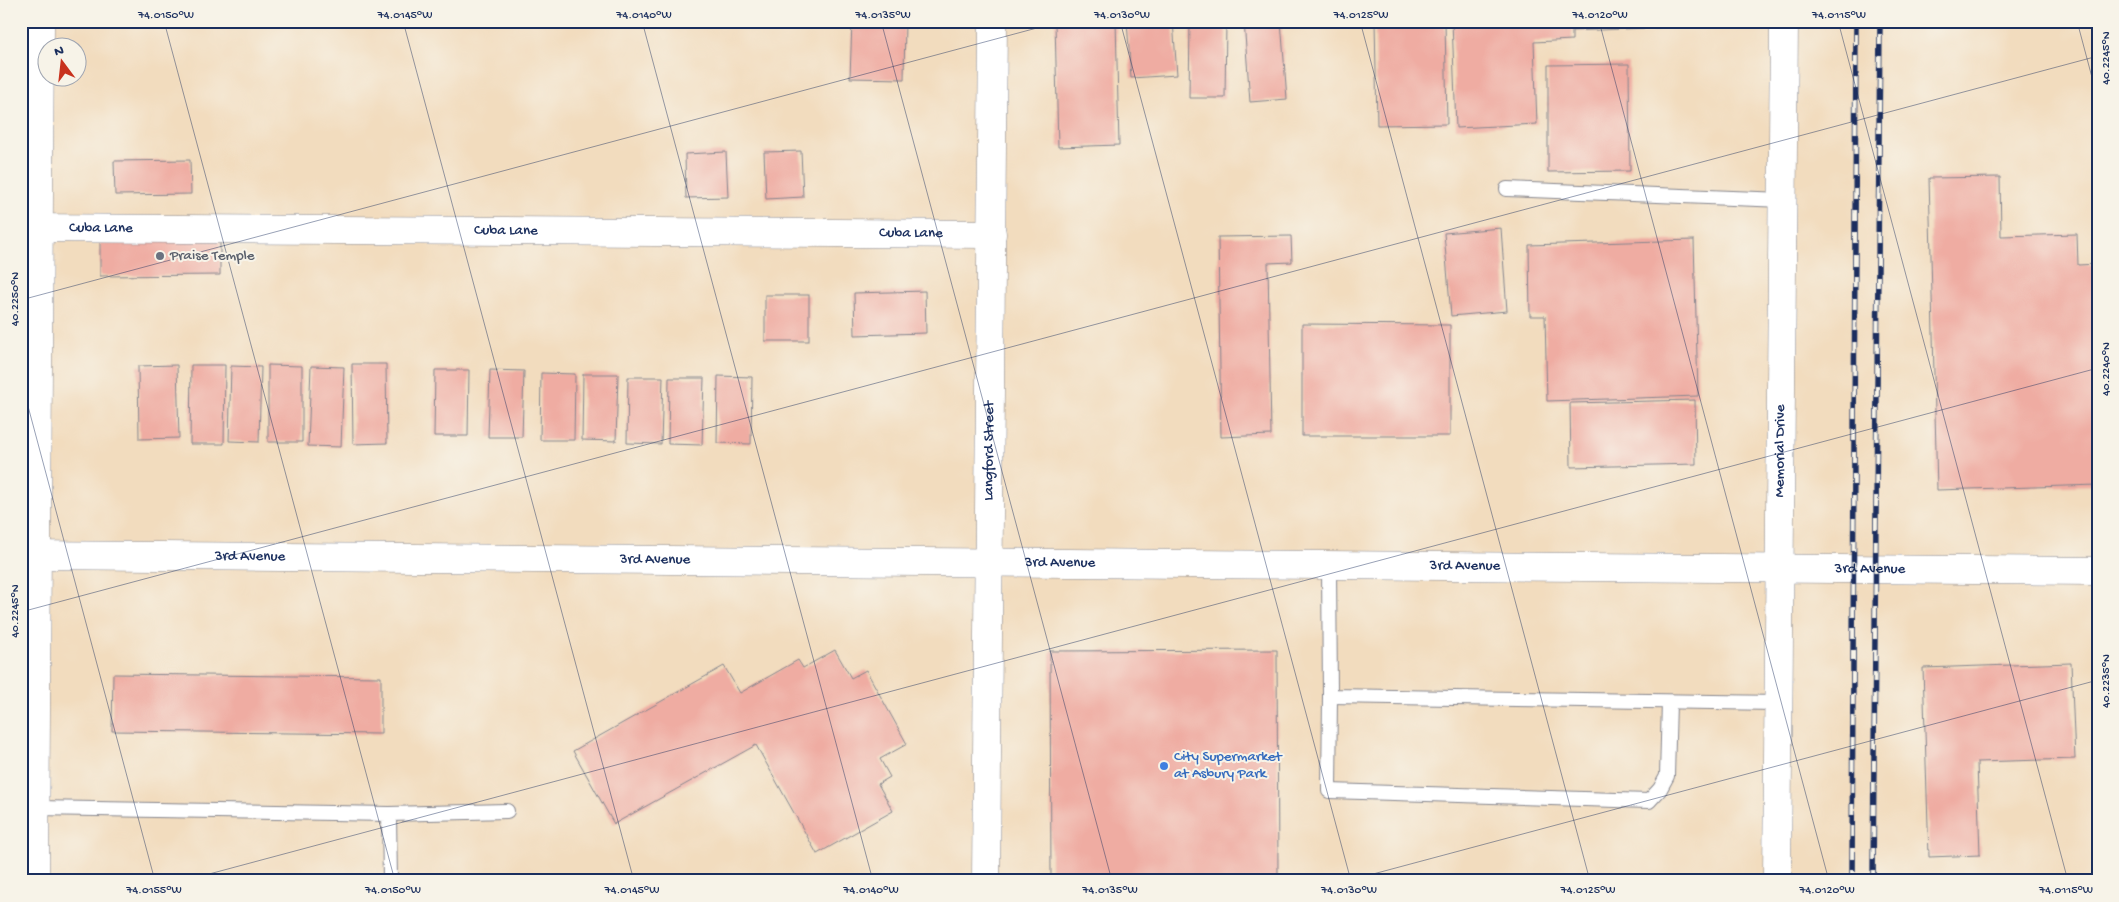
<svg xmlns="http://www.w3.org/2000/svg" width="2119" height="902" font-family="'Gochi Hand',sans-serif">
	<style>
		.building { fill: #efaca2 }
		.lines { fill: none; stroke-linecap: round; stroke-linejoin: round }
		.service-casing { stroke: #86868e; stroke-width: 16 }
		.minor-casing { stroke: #86868e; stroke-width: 29 }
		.tertiary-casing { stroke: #86868e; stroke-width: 29 }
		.service { stroke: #fff; stroke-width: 14 }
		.minor { stroke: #fff; stroke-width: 28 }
		.tertiary { stroke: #fff; stroke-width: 28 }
		.rail-casing { stroke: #1b2f5e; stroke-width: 5.5 }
		.rail { stroke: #f7f3e8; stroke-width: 4; stroke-dasharray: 11; stroke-linecap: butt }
		.ticks { fill: none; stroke: #1b2f5e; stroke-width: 1; stroke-opacity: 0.45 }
		.worship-dot { fill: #6b7280; stroke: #f7f3e8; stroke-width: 2 }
		.shop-dot { fill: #3f7fe0; stroke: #f7f3e8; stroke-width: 2 }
		.labels { text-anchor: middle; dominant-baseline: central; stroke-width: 4; stroke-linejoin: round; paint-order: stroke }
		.street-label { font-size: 15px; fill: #1b2f5e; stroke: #f7f3e8 }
		.worship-label { font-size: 15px; fill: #5b616d; stroke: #f7f3e8; text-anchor: start }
		.shop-label { font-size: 15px; fill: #366cbe; stroke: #f7f3e8; text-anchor: start }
		.neatline { fill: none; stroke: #1b2f5e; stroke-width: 2 }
		.ticks-label { font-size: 12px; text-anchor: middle; fill: #1b2f5e }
	</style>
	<rect width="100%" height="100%" fill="#f7f3e8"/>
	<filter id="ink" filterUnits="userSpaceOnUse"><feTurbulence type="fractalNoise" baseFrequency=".02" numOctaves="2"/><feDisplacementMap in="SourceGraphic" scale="10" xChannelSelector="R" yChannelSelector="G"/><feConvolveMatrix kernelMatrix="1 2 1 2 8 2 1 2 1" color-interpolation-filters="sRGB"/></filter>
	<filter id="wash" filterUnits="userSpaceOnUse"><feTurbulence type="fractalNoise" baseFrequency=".0096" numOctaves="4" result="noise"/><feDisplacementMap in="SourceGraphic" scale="20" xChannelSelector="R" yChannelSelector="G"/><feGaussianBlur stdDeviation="1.12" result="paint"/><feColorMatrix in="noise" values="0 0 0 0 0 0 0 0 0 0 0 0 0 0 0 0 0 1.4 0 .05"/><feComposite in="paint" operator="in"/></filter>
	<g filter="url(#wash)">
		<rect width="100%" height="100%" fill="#f2dcbe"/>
		<g id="blocks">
			<g class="building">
				<path d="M 852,21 L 905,21 L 904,79 L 850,78 Z"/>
				<path d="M 1116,21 L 1119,145 L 1058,147 L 1055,22 Z"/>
				<path d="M 1127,21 L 1173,21 L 1177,75 L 1131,78 Z"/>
				<path d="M 1190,21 L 1226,21 L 1225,98 L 1189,98 Z"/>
				<path d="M 1244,21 L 1281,21 L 1287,99 L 1250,102 Z"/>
				<path d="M 1375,21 L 1445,21 L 1447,124 L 1377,125 Z"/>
				<path d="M 1452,21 L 1700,21 L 1700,26 L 1572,31 L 1572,40 L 1534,42 L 1537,124 L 1456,128 Z"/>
				<path d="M 1629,64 L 1630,171 L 1548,172 L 1548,65 Z"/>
				<path d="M 801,151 L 803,197 L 766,199 L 764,152 Z"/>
				<path d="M 726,152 L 728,197 L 686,198 L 685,154 Z"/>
				<path d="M 190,160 L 191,194 L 115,195 L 114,161 Z"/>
				<path d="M 2000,177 L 2001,236 L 2077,234 L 2078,265 L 2098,264 L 2098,485 L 1937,490 L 1929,178 Z"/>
				<path d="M 1501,228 L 1507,311 L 1451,316 L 1444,233 Z"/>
				<path d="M 220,236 L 220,275 L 100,276 L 100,237 Z"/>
				<path d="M 1291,236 L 1292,262 L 1268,263 L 1271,435 L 1221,437 L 1218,237 Z"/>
				<path d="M 1694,240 L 1698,396 L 1547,401 L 1545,316 L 1530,316 L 1529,245 Z"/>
				<path d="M 925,291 L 926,333 L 855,335 L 854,293 Z"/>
				<rect x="765" y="295" width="44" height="46"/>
				<path d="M 1302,324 L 1450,325 L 1450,436 L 1302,436 Z"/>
				<path d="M 352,364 L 386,364 L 387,443 L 353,444 Z"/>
				<path d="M 177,365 L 179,438 L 139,439 L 138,366 Z"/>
				<path d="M 191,365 L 225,365 L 224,444 L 190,444 Z"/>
				<path d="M 268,365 L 302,366 L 302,442 L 268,442 Z"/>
				<path d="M 231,366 L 261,367 L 259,442 L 229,441 Z"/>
				<path d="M 311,366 L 344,367 L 341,447 L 308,446 Z"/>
				<path d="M 435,370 L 469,370 L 468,436 L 434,436 Z"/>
				<path d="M 490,370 L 524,371 L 522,437 L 488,437 Z"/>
				<path d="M 541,373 L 575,374 L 574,440 L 540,440 Z"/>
				<path d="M 583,374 L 618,374 L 616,441 L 582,440 Z"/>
				<path d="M 718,376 L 752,377 L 751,444 L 717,443 Z"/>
				<path d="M 628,377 L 663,377 L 661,444 L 627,443 Z"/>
				<path d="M 669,378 L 704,378 L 702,445 L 668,444 Z"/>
				<path d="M 1695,400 L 1696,464 L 1571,467 L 1570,403 Z"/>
				<path d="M 835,650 L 851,678 L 866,670 L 907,744 L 880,759 L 890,777 L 878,784 L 893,811 L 817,854 L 756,745 L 614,824 L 573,751 L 724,666 L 740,693 L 798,660 L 803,668 Z"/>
				<path d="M 1277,650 L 1278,881 L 1051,881 L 1050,651 Z"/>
				<path d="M 2071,663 L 2075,759 L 1977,762 L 1980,855 L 1929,857 L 1923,668 Z"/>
				<path d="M 113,674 L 381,677 L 381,734 L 112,731 Z"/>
			</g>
		</g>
	</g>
	<g filter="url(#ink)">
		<use href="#blocks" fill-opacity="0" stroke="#86868e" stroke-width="1"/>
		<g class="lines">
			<defs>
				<g id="service">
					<path d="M 1507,189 L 1783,200"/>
					<path d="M 1329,566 L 1330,696 L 1778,703"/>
					<path d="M 1330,696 L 1329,791 L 1649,801 L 1660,789 L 1667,776 L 1669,702"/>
					<path d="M 35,808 L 389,814 L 390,881"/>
					<path d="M 389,814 L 507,811"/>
				</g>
				<g id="minor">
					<path id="s1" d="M 21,228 L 992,234"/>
					<path id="s2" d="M 21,555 L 2098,571"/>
					<path d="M 35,881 L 40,21"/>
					<path id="s3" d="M 986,881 L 993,21"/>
				</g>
				<g id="tertiary">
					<path id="s4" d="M 1777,881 L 1784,21"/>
				</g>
			</defs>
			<use href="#service" class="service-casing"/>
			<use href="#minor" class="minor-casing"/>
			<use href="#tertiary" class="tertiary-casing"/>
			<use href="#service" class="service"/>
			<use href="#minor" class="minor"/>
			<use href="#tertiary" class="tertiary"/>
			<defs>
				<g id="rail">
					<path d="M 1852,881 L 1856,21"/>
					<path d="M 1873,881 L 1880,21"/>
				</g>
			</defs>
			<use href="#rail" class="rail-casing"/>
			<use href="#rail" class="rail"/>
		</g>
	</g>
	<path class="ticks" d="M 164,21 L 395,881M 403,21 L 634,881M 642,21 L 873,881M 881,21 L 1112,881M 1120,21 L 1351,881M 1360,21 L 1590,881M 1599,21 L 1829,881M 1838,21 L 2068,881M 2077,21 L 2098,100M 21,300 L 1063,21M 21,380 L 155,881M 21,612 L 2098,56M 183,881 L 2098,368M 1347,881 L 2098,680"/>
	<circle class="worship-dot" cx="160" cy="256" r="5"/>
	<circle class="shop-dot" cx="1164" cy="766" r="5"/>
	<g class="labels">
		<g class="street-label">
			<text stroke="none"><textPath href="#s1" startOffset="80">Cuba Lane</textPath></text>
			<text stroke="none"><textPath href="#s1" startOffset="485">Cuba Lane</textPath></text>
			<text stroke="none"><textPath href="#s1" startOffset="890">Cuba Lane</textPath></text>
			<text stroke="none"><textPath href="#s3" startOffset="430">Langford Street</textPath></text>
			<text stroke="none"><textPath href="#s4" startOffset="430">Memorial Drive</textPath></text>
			<text stroke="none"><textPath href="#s2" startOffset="229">3rd Avenue</textPath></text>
			<text stroke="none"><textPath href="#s2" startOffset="634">3rd Avenue</textPath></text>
			<text stroke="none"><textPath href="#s2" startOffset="1039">3rd Avenue</textPath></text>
			<text stroke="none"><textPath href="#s2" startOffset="1444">3rd Avenue</textPath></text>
			<text stroke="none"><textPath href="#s2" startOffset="1849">3rd Avenue</textPath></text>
		</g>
		<g class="worship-label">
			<text x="170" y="256">Praise Temple</text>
		</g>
		<g class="shop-label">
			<text x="1174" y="757">City Supermarket<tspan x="1174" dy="17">at Asbury Park</tspan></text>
		</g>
	</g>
	<rect width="2119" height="902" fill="none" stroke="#f7f3e8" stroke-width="55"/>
	<g transform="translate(62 62) rotate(345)"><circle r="24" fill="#f7f3e8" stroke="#9fa5b1"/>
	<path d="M0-4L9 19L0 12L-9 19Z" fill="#c8321e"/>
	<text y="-8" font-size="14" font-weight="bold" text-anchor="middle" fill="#1b2f5e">N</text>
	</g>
	<rect x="28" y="28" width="2064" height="846" class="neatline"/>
	<g class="ticks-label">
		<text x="166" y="18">74.0150°W</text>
		<text x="405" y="18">74.0145°W</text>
		<text x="644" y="18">74.0140°W</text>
		<text x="883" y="18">74.0135°W</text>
		<text x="1122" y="18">74.0130°W</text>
		<text x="1361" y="18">74.0125°W</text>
		<text x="1600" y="18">74.0120°W</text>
		<text x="1839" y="18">74.0115°W</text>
		<text transform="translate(2105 58) rotate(-90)" y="4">40.2245°N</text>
		<text transform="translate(14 299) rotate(-90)" y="4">40.2250°N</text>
		<text transform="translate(2105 369) rotate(-90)" y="4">40.2240°N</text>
		<text transform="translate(14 611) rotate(-90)" y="4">40.2245°N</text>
		<text transform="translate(2105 681) rotate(-90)" y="4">40.2235°N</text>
		<text x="154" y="893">74.0155°W</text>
		<text x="393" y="893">74.0150°W</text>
		<text x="632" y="893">74.0145°W</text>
		<text x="871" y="893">74.0140°W</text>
		<text x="1110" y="893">74.0135°W</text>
		<text x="1349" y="893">74.0130°W</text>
		<text x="1588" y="893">74.0125°W</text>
		<text x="1827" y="893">74.0120°W</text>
		<text x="2066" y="893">74.0115°W</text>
	</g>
</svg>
